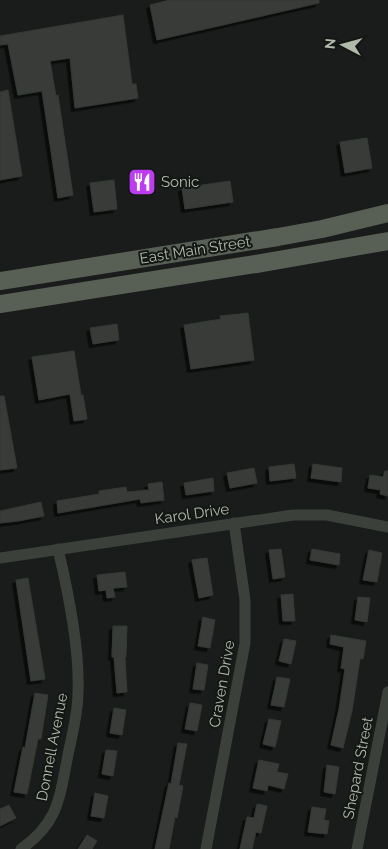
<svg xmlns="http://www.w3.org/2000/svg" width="388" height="849" font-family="Raleway,sans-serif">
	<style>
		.building { fill: #373b37; stroke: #333834; filter: url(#shadow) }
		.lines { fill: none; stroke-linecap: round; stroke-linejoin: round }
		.minor { stroke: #3b413a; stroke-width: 11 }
		.primary { stroke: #586056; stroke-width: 18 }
		.labels { text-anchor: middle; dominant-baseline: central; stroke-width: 4; stroke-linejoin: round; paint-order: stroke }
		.poi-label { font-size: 15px; fill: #b0bbac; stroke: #141714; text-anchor: start }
		.street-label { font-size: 15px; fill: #b0bbac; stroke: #141714 }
	</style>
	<defs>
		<filter id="shadow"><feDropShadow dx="-3.5" dy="3.5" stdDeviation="0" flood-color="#0009"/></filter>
	</defs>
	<rect width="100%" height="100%" fill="#191c1a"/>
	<g class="building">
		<path d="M 170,0 L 319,0 L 319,3 L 157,40 L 150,5 Z"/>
		<path d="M 123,15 L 132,84 L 136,84 L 138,98 L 75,108 L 70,58 L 50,61 L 56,96 L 58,95 L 73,195 L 58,198 L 42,91 L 18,95 L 8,44 L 0,45 L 0,36 Z"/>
		<path d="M 8,90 L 22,176 L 0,180 L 0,92 Z"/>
		<path d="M 367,138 L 372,168 L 345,173 L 340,142 Z"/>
		<path d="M 114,180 L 117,209 L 94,212 L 90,183 Z"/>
		<path d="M 230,181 L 233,202 L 185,209 L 182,188 Z"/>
		<path d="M 248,313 L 254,360 L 191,369 L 184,325 L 221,319 L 220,316 Z"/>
		<path d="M 117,324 L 119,340 L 93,344 L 90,328 Z"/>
		<path d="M 74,351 L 81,395 L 83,395 L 87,419 L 74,421 L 70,394 L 39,400 L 32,357 Z"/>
		<path d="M 0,396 L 4,396 L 17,468 L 0,470 Z"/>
		<path d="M 294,464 L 296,478 L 270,481 L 269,467 Z"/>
		<path d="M 313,464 L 342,468 L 341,482 L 311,478 Z"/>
		<path d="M 254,468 L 257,483 L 230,488 L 227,473 Z"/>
		<path d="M 385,471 L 388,471 L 388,496 L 380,494 L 381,490 L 368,488 L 370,475 L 383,477 Z"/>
		<path d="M 213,478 L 214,491 L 186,495 L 184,483 Z"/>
		<path d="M 162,482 L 164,500 L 141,503 L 140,499 L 58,513 L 57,501 L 99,494 L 99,491 L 126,487 L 127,492 L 149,490 L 148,484 Z"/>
		<path d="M 41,502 L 44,516 L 18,521 L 0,523 L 0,511 Z"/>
		<path d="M 281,549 L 285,577 L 273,579 L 269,550 Z"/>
		<path d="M 312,549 L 340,554 L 339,565 L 310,560 Z"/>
		<path d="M 369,550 L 382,553 L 377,582 L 363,580 Z"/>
		<path d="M 207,558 L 213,595 L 199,598 L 192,560 Z"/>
		<path d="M 125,572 L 127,587 L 113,588 L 115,597 L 107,598 L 106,590 L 99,591 L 97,575 Z"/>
		<path d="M 28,578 L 45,679 L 31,681 L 16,580 Z"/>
		<path d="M 293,594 L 295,621 L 283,621 L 281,595 Z"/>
		<path d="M 358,597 L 370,598 L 367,622 L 355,620 Z"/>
		<path d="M 203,617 L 215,620 L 210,648 L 198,646 Z"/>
		<path d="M 113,626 L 127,626 L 126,657 L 125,657 L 127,692 L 117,693 L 114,657 L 112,657 Z"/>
		<path d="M 331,635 L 366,641 L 363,659 L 360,659 L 352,711 L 343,748 L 331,745 L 339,709 L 345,669 L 341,668 L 344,647 L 330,644 Z"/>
		<path d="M 284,639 L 296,641 L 291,664 L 279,661 Z"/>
		<path d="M 197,663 L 208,665 L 204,690 L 193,689 Z"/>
		<path d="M 277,677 L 290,679 L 284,707 L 271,705 Z"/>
		<path d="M 35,693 L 48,695 L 41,739 L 38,739 L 27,794 L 14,792 L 23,747 L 25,748 Z"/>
		<path d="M 190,703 L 202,705 L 197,731 L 185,729 Z"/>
		<path d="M 114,708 L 126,710 L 122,735 L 110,733 Z"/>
		<path d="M 269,719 L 281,721 L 275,747 L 263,744 Z"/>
		<path d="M 178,743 L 187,744 L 179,785 L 183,786 L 177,818 L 175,817 L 169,849 L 155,849 L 169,783 L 171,784 Z"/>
		<path d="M 106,750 L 117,751 L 113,776 L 102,774 Z"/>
		<path d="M 259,760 L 279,764 L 277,772 L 288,774 L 284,789 L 268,785 L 267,791 L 253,788 Z"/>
		<path d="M 327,765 L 339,767 L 335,794 L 324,792 Z"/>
		<path d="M 95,793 L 108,796 L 104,818 L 91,816 Z"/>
		<path d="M 257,804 L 267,806 L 261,833 L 256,832 L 252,849 L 240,849 L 247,817 L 254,818 Z"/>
		<path d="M 9,805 L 16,818 L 0,826 L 0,809 Z"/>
		<path d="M 312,807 L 326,809 L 324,820 L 329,821 L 327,834 L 308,832 Z"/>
		<path d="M 87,835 L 97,841 L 92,849 L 78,849 Z"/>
	</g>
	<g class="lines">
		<g class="minor">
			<path d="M 0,558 L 293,515 L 327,515 L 388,527"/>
			<path d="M 21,849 C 57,824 59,801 67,760 C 71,738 78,715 78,693 C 80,649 68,591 58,549"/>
			<path d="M 206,849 L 245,643 L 245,600 L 234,523"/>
			<path d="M 357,849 L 388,692"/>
		</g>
		<g class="primary">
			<path d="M 0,281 L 278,237 L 322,229 L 388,213"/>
			<path d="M 0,304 L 256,264 L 388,241"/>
		</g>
	</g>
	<defs>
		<symbol id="restaurant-square" viewBox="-11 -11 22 22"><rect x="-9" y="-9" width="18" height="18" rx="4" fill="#bb3cf1" stroke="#141714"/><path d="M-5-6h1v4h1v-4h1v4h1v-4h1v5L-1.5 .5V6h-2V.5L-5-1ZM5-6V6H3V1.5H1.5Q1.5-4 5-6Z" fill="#fff"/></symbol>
	</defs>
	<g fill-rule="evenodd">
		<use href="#restaurant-square" x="126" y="166" width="32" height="32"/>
	</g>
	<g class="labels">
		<g class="poi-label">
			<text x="161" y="182">Sonic</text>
		</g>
		<g class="street-label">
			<text transform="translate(195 250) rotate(-9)">East Main Street</text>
			<text transform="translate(192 514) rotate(-8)">Karol Drive</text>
			<text transform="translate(222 684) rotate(-80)">Craven Drive</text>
			<text transform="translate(52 747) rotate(-79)">Donnell Avenue</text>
			<text transform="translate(358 768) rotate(-79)">Shepard Street</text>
		</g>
	</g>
	<g transform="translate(343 45) rotate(276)" stroke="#141714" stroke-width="4" paint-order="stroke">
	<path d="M0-4L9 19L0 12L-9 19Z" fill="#b0bbac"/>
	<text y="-8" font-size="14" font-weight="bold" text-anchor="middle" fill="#b0bbac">N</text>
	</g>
</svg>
